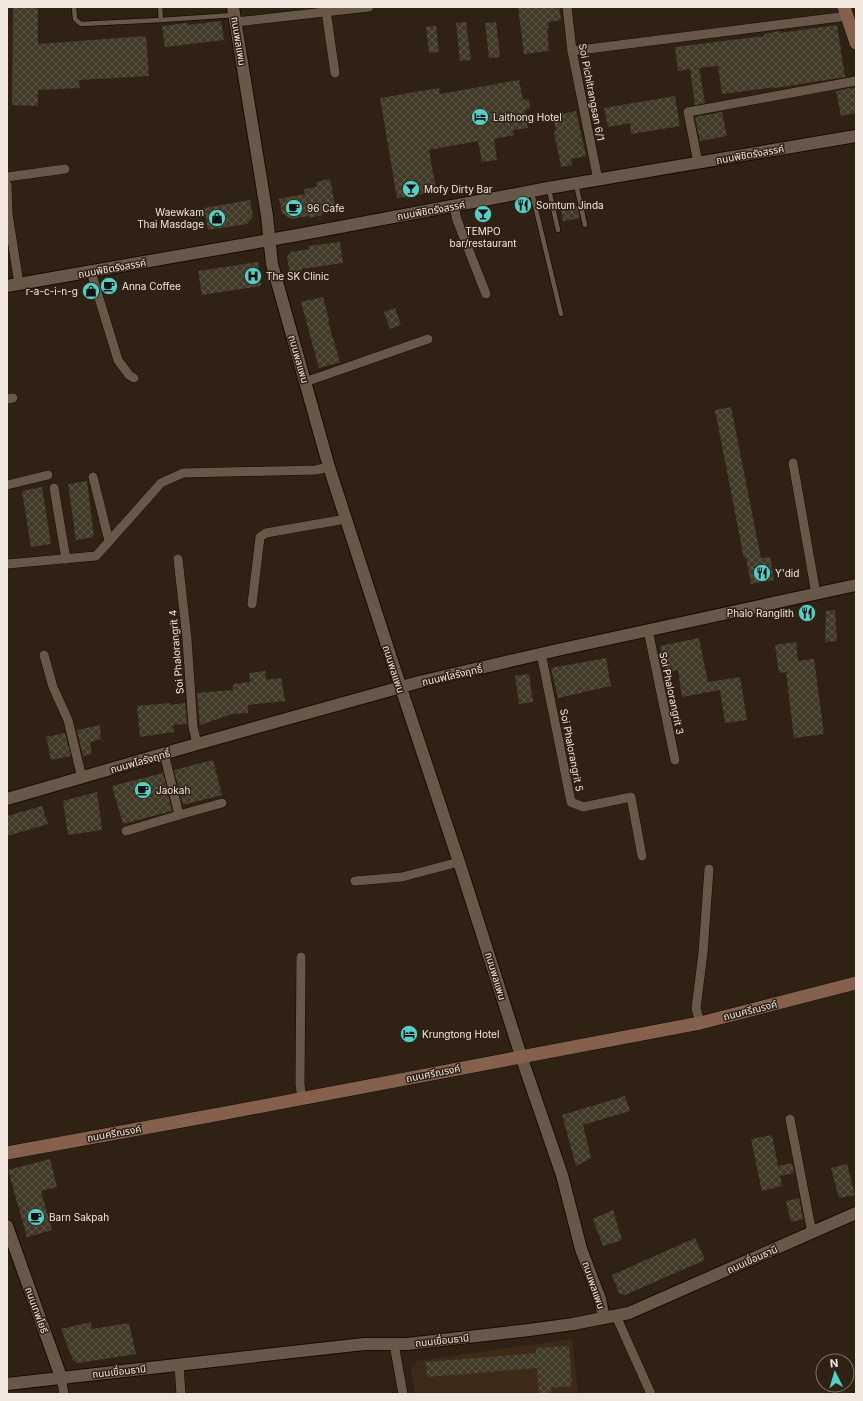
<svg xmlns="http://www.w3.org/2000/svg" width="863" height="1401" font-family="Inter,'Noto Sans Thai',sans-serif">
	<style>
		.built { fill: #3d2a18 }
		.building { fill: url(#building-cross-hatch) }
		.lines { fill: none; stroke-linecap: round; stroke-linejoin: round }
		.service-casing { stroke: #170b02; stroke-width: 6 }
		.minor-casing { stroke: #170b02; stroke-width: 10 }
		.tertiary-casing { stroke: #170b02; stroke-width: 14 }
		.secondary-casing { stroke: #170b02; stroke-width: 14 }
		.service { stroke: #675849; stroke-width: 4.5 }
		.minor { stroke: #675849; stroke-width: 9 }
		.tertiary { stroke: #675849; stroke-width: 12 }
		.secondary { stroke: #84604d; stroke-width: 13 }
		.labels { text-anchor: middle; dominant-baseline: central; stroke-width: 3; stroke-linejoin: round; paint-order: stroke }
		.street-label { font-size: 10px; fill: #f1e7df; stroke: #2f2215 }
		.poi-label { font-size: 10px; fill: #f1e7df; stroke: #2f2215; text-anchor: start }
	</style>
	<defs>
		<pattern id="building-cross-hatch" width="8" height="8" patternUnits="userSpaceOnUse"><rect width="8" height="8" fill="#413a28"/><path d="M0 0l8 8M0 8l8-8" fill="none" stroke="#5d5647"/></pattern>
	</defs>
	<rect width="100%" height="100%" fill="#2f2215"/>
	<path class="built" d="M 572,1339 L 578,1394 L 415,1394 L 411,1369 L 417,1361 Z"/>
	<g class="building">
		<path d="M 13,7 L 38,7 L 38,44 L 146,36 L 149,76 L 79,80 L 80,88 L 38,90 L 38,106 L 12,105 Z"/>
		<path d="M 518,7 L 559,7 L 561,20 L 548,22 L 549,28 L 547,28 L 549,51 L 524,54 Z"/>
		<path d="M 221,21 L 224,40 L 165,47 L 162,26 L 187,23 L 188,25 Z"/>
		<path d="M 466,22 L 471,60 L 460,61 L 456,23 Z"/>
		<path d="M 496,22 L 500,57 L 489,58 L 485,23 Z"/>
		<path d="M 837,25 L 845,77 L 775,88 L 775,87 L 722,94 L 718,66 L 699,68 L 705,103 L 695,105 L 690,69 L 678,71 L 675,47 L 764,36 L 764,34 L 780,31 L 780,33 Z"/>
		<path d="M 436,26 L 439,52 L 429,53 L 426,27 Z"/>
		<path d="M 519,80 L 523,100 L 529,99 L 530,109 L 525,110 L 528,128 L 513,130 L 514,135 L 494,139 L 497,160 L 482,162 L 478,141 L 429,150 L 436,189 L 427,191 L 427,193 L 397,198 L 380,98 L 439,88 L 440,94 Z"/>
		<path d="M 856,87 L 856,113 L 841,116 L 836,91 Z"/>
		<path d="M 675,96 L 680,126 L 631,134 L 630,123 L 608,127 L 604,108 Z"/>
		<path d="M 576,111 L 586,156 L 571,159 L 572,165 L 561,167 L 554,132 L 556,131 L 554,119 L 557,118 L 557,115 Z"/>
		<path d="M 722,112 L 727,136 L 700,141 L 695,117 Z"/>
		<path d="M 330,179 L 336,211 L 322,213 L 322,215 L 309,218 L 309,216 L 291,219 L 282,213 L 279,199 L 305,194 L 304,189 L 317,187 L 316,182 Z"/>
		<path d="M 250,200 L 253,217 L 247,224 L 208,230 L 204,208 Z"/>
		<path d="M 577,206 L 580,218 L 563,221 L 561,209 Z"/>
		<path d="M 340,242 L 343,263 L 302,269 L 302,272 L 290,275 L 287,257 L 291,252 L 309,249 L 309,246 Z"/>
		<path d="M 258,262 L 261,286 L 202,295 L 198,271 Z"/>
		<path d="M 323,297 L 329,320 L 328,321 L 340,362 L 319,368 L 301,302 Z"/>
		<path d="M 395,308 L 401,325 L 390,329 L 384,312 Z"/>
		<path d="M 731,407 L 761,558 L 770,557 L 774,580 L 751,584 L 746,557 L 744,558 L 715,410 Z"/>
		<path d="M 87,481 L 94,537 L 76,540 L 68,484 Z"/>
		<path d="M 42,487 L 51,544 L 31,547 L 22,491 Z"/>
		<path d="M 835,610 L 837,641 L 825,642 L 826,611 Z"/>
		<path d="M 699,638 L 708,682 L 740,677 L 747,720 L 725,723 L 720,690 L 682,697 L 678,670 L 666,673 L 660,646 Z"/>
		<path d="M 796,642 L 798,661 L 814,659 L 824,734 L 794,738 L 786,672 L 779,673 L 775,645 Z"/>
		<path d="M 606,658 L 611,686 L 558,698 L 551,668 Z"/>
		<path d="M 265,671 L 266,680 L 281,678 L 285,701 L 248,705 L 248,713 L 232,714 L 200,725 L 197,693 L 233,690 L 233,684 L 250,682 L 249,673 Z"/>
		<path d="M 529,674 L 533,702 L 519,704 L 515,676 Z"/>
		<path d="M 170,703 L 170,705 L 185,703 L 187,724 L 173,725 L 174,732 L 140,737 L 137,706 Z"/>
		<path d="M 100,725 L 101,739 L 90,742 L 92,754 L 83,756 L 77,730 Z"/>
		<path d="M 65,733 L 71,756 L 51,760 L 46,737 Z"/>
		<path d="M 213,760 L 222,795 L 183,805 L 174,770 Z"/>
		<path d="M 163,773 L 172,811 L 123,824 L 112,786 Z"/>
		<path d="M 97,792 L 102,830 L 68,835 L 63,801 Z"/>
		<path d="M 42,806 L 48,824 L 7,836 L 7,816 Z"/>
		<path d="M 625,1096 L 630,1111 L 583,1125 L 591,1158 L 576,1166 L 562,1115 Z"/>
		<path d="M 772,1135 L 778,1166 L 792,1163 L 794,1173 L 780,1176 L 782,1186 L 762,1191 L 751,1139 Z"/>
		<path d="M 50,1159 L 57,1187 L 41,1191 L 52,1230 L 27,1237 L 8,1170 Z"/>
		<path d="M 847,1164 L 855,1195 L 839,1198 L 831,1168 Z"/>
		<path d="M 799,1198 L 803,1219 L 791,1222 L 786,1201 Z"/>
		<path d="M 613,1210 L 622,1240 L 603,1246 L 593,1219 Z"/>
		<path d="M 695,1238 L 705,1260 L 625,1295 L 619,1293 L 612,1275 Z"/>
		<path d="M 91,1322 L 92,1329 L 129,1323 L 136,1354 L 78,1363 L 73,1360 L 61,1329 Z"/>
		<path d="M 569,1346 L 572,1386 L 551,1388 L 551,1394 L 539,1394 L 537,1368 L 427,1377 L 426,1362 L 536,1353 L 536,1348 Z"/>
	</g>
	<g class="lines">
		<defs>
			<g id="service">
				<path d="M 74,7 L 75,19 L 81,24 L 161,20"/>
				<path d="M 160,7 L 161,20 L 234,15"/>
				<path d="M 576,184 L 585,225"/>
				<path d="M 549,190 L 558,230"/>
				<path d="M 532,193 L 561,314"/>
			</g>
			<g id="minor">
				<path d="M 567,7 L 572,51 L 598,180"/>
				<path d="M 326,11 L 335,73"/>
				<path d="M 236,22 L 369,7"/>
				<path d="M 572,51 L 848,16"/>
				<path d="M 698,163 L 688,112 L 856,81"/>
				<path d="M 7,177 L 65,169"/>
				<path d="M 7,185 L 8,214 L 19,284"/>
				<path d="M 454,206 L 457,220 L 486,294"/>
				<path d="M 91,272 L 118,360 L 129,375 L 134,378"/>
				<path d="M 305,382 L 428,339"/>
				<path d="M 7,399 L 13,398"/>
				<path d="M 793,463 L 816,594"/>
				<path d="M 93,477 L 109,541"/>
				<path d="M 7,485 L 48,475"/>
				<path d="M 54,488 L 66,559"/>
				<path d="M 178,559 L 187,639 L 193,727 L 197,744"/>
				<path d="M 7,564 L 96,556 L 161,483 L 183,473 L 316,470 L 329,467"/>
				<path d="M 252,604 L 260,537 L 266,533 L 346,519"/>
				<path d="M 648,630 L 675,760"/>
				<path d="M 541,653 L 571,802 L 583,807 L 631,797 L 642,856"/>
				<path d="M 44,655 L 53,687 L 68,720 L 82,778"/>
				<path d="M 164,753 L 179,815 L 222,803"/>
				<path d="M 126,831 L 179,815"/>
				<path d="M 355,881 L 402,877 L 459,862"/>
				<path d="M 301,957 L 300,1084 L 302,1099"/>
				<path d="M 700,1023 L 696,1008 L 703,953 L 709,869"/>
				<path d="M 790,1119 L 812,1233"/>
				<path d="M 616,1316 L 651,1394"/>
				<path d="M 394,1344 L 403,1394"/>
				<path d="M 179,1365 L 181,1394"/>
				<path d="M 61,1377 L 64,1394"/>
			</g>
			<g id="tertiary">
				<path d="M 233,7 L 267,216 L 272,264 L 329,467 L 394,667 L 459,862 L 521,1056 L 562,1175 L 581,1249 L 600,1299 L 604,1318"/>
				<path d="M 7,286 L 292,236 L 548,188 L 856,136"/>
				<path d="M 7,799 L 197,744 L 419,682 L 562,649 L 856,585"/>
				<path d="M 7,1226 L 61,1377"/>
				<path d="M 7,1384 L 364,1344 L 407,1344 L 529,1330 L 573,1324 L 629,1313 L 856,1213"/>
			</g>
			<g id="secondary">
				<path d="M 844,7 L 856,43"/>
				<path d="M 7,1153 L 220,1114 L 700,1023 L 856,983"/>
			</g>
		</defs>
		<use href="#service" class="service-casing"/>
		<use href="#minor" class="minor-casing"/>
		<use href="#tertiary" class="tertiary-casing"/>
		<use href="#secondary" class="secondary-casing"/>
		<use href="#service" class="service"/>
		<use href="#minor" class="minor"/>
		<use href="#tertiary" class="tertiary"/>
		<use href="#secondary" class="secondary"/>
	</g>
	<defs>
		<symbol id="hotel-disc" viewBox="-11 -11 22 22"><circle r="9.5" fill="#55cec5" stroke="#2f2215"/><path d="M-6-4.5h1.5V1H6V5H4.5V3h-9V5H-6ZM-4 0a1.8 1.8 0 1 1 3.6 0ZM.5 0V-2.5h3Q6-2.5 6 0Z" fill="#111"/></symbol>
		<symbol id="bar-disc" viewBox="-11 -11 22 22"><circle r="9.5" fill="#55cec5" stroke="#2f2215"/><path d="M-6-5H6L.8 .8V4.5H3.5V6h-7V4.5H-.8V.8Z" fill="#111"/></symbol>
		<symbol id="restaurant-disc" viewBox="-11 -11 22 22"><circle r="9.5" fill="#55cec5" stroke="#2f2215"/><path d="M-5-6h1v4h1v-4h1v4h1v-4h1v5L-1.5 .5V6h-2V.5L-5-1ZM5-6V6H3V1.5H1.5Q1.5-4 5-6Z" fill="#111"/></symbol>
		<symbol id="cafe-disc" viewBox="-11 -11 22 22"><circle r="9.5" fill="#55cec5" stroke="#2f2215"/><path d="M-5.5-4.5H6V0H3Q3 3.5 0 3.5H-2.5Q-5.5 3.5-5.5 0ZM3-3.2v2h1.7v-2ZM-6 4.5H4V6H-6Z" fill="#111"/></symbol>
		<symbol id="shop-disc" viewBox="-11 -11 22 22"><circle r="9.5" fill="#55cec5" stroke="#2f2215"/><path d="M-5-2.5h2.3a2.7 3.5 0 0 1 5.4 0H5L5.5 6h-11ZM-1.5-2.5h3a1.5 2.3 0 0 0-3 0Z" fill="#111"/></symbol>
		<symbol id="hospital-disc" viewBox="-11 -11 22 22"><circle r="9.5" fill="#55cec5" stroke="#2f2215"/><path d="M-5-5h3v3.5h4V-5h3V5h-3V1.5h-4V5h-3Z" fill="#111"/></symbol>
	</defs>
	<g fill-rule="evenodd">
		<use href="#hotel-disc" x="470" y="107" width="20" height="20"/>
		<use href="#bar-disc" x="401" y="179" width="20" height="20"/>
		<use href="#restaurant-disc" x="513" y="195" width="20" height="20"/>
		<use href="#cafe-disc" x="284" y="198" width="20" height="20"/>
		<use href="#bar-disc" x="473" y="204" width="20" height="20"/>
		<use href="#shop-disc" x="207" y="208" width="20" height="20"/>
		<use href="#hospital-disc" x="243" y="266" width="20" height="20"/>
		<use href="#cafe-disc" x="99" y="276" width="20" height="20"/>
		<use href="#shop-disc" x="81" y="281" width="20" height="20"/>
		<use href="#restaurant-disc" x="752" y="563" width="20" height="20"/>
		<use href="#restaurant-disc" x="797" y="603" width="20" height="20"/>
		<use href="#cafe-disc" x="133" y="780" width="20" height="20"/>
		<use href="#hotel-disc" x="399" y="1024" width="20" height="20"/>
		<use href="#cafe-disc" x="26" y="1207" width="20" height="20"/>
	</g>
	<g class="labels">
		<g class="street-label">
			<text transform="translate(239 41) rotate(81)">ถนนพลแพน</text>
			<text transform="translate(592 92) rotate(79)">Soi Pichitrangsan 6/1</text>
			<text transform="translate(750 154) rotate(-10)">ถนนพิชิตรังสรรค์</text>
			<text transform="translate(431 210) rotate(-10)">ถนนพิชิตรังสรรค์</text>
			<text transform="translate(112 268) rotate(-10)">ถนนพิชิตรังสรรค์</text>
			<text transform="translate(299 359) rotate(74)">ถนนพลแพน</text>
			<text transform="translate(176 652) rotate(-95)">Soi Phalorangrit 4</text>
			<text transform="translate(394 669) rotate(72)">ถนนพลแพน</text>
			<text transform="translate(452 675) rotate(-13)">ถนนพโลรังฤทธิ์</text>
			<text transform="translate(672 693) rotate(78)">Soi Phalorangrit 3</text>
			<text transform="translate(572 750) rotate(79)">Soi Phalorangrit 5</text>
			<text transform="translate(140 761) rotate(-16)">ถนนพโลรังฤทธิ์</text>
			<text transform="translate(496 976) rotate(73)">ถนนพลแพน</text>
			<text transform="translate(750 1010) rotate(-14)">ถนนศรีณรงค์</text>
			<text transform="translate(433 1073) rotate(-11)">ถนนศรีณรงค์</text>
			<text transform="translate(114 1133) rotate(-10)">ถนนศรีณรงค์</text>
			<text transform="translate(752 1259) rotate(-24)">ถนนเขื่อนธานี</text>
			<text transform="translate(594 1285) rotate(71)">ถนนพลแพน</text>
			<text transform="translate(37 1310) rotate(70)">ถนนเทพโยธี</text>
			<text transform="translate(442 1340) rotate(-6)">ถนนเขื่อนธานี</text>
			<text transform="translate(119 1371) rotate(-6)">ถนนเขื่อนธานี</text>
		</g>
		<g class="poi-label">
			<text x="493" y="117">Laithong Hotel</text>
			<text x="424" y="189">Mofy Dirty Bar</text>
			<text x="536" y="205">Somtum Jinda</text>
			<text x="307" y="208">96 Cafe</text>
			<text x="204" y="212" text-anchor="end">Waewkam<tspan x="204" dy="12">Thai Masdage</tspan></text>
			<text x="483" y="231" text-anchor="middle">TEMPO<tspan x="483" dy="12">bar/restaurant</tspan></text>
			<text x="266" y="276">The SK Clinic</text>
			<text x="122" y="286">Anna Coffee</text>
			<text x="78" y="291" text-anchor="end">r-a-c-i-n-g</text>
			<text x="775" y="573">Y'did</text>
			<text x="794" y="613" text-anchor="end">Phalo Ranglith</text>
			<text x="156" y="790">Jaokah</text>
			<text x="422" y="1034">Krungtong Hotel</text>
			<text x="49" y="1217">Barn Sakpah</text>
		</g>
	</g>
	<rect width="863" height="1401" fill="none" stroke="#f1e7df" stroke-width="16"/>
	<g transform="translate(835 1373) rotate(355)"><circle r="19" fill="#2f2215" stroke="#7d7166"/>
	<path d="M0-3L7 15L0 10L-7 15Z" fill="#55cec5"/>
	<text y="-6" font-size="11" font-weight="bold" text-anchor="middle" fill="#f1e7df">N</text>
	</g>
</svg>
